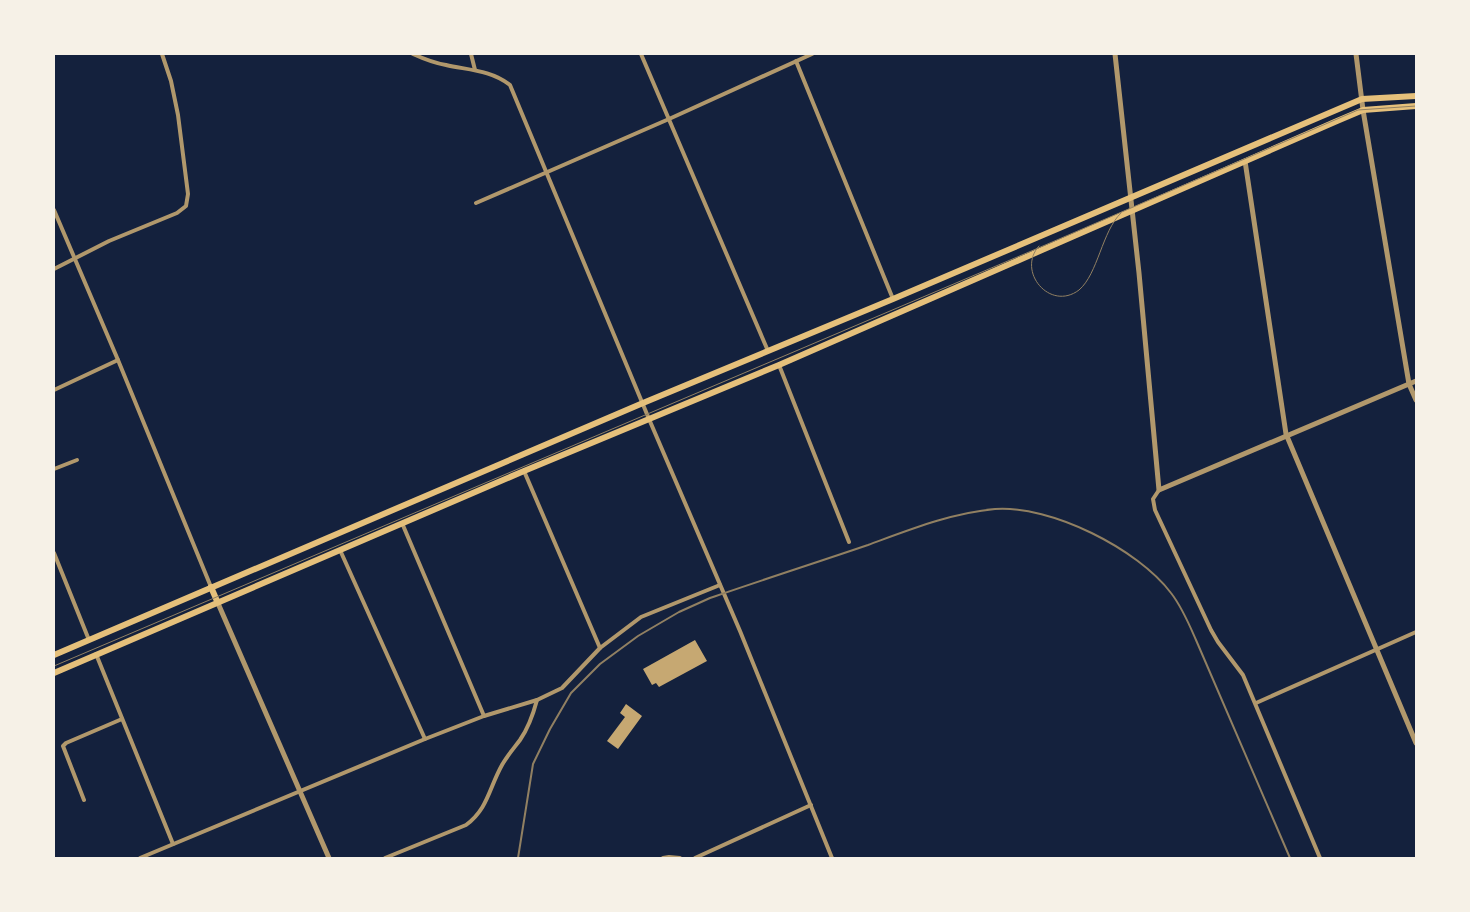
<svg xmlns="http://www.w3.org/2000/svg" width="1470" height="912" font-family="Ubuntu,sans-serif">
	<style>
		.building { fill: #c6a872 }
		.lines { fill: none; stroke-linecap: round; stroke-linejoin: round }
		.minor { stroke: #b1986c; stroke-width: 4 }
		.tertiary { stroke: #b1986c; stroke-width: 5 }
		.primary { stroke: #e5c07b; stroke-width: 6 }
		.tram { stroke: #918062; stroke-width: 1 }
		.rail { stroke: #918062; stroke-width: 2 }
	</style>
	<rect width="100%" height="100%" fill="#14213d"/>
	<g class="building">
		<path d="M 695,640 L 707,661 L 659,687 L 656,683 L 652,685 L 643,669 Z"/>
		<path d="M 626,704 L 642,716 L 618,749 L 607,741 L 625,717 L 620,713 Z"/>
	</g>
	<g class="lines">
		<g class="minor">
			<path d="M 413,54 C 424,59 434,63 446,65 C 468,70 491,70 510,85 L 649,419 L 740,631 L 832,858"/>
			<path d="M 471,54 L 475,70"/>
			<path d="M 641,54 L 768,351"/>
			<path d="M 796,61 L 893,299"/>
			<path d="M 476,203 L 669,119 L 812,54"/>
			<path d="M 54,210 L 118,360 L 211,587"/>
			<path d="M 54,269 L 109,241 L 177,213 L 186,206 L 188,194 L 178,115 L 171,81 L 162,54"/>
			<path d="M 779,365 L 849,542"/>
			<path d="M 54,390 L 118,360"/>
			<path d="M 54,469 L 77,460"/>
			<path d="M 524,471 L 600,648"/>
			<path d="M 1159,490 L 1153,499 L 1155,510 L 1211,630 L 1218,642 L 1243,675 L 1320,858"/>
			<path d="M 402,523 L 484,716"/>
			<path d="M 340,550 L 425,739"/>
			<path d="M 54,553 L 89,640"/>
			<path d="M 96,654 L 173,844"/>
			<path d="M 1256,703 L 1416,632"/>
			<path d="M 84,800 L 63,746 L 66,743 L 122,719"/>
			<path d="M 140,858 L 425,739 L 484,716 L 537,700 L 562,688 L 600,648 L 641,617 L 720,585"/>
			<path d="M 385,858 L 466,825 C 488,809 489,788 502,765 C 507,756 514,748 520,740 C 529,727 533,715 537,700"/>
			<path d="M 663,858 L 669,857 L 680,858"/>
			<path d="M 695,858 L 811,805"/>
		</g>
		<g class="tertiary">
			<path d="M 1115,54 L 1139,273 L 1159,490 L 1416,381"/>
			<path d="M 1356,54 L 1363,110 L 1409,384 L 1416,400"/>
			<path d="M 1245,161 L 1286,434 L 1416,743"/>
			<path d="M 217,601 L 329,858"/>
		</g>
		<g class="primary">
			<path d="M 211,587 L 217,601"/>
			<path d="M 54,655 L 643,403 L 893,299 L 1362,99 L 1416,96"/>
			<path d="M 54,673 L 524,471 L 779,365 L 1337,121 L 1363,110 L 1416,106"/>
		</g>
		<g class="tram">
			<path d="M 1039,246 C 1016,271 1050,312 1079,290 C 1098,274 1102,231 1121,213"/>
			<path d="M 54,666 L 1029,252 L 1358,110 L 1416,106"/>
		</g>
		<path class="rail" d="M 518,858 L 533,764 L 550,729 L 571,693 L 600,664 L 638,636 L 679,612 L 710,598 C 762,580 815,563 868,545 C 909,530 951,513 995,509 C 1051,505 1138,549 1171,593 C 1182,607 1189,624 1196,640 L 1290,858"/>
	</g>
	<rect width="1470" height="912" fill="none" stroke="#f6f1e7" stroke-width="110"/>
</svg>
